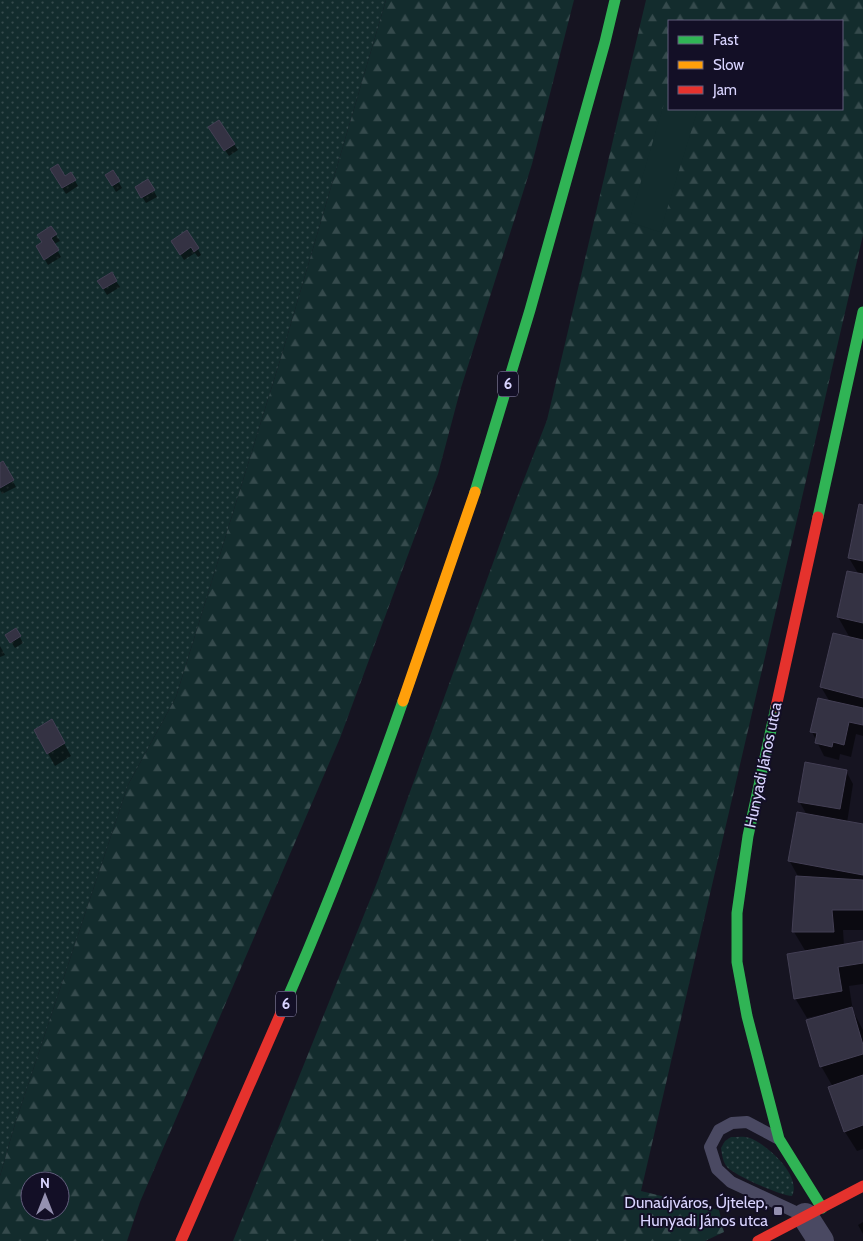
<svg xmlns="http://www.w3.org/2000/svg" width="863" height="1241" font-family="Cabin,sans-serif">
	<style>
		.grass { fill: url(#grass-dots) }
		.forest { fill: url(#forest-firs); fill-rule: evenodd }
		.pitch { fill: #132c2d }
		.shadow { fill: #0007 }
		.building { fill: #343243; stroke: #433f54 }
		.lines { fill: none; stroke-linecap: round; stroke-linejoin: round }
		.lane { stroke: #4a4962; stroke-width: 12 }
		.street { stroke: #4a4962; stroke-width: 26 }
		.fast { stroke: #30b455; stroke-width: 11 }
		.slow { stroke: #ff9f0a; stroke-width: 11 }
		.jam { stroke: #e5322d; stroke-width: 11 }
		.poi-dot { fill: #9591b1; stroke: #130f26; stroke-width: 2 }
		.labels { text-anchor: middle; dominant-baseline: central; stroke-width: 4; stroke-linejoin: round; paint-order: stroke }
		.shield { fill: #130f26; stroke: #9e99be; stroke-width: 1 }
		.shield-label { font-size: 15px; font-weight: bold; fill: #d9d4ff }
		.street-label { font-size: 16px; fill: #d9d4ff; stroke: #130f26 }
		.poi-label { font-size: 16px; fill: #d9d4ff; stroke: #130f26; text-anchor: end }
	</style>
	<defs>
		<pattern id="grass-dots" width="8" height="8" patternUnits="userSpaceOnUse" patternTransform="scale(1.25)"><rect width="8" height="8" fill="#132c2d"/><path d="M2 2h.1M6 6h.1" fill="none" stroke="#354a4c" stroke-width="1.8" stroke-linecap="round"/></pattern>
		<pattern id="forest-firs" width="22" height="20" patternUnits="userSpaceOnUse" patternTransform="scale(1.25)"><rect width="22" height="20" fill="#132c2d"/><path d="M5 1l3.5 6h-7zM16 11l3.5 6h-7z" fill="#354a4c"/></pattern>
	</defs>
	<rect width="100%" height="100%" fill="#161421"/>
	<g class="grass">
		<path d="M 0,0 L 386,0 L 282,354 L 176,697 L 128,785 L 15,1124 L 0,1176 Z"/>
		<path d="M 731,1137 C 737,1137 744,1136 750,1138 C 768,1145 802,1176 792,1196 C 781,1196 734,1175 727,1167 C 723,1162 722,1155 721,1148 L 725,1141 Z"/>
	</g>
	<g class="forest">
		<path d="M 386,0 L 574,0 L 532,164 L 460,391 L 438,474 L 340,738 L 140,1202 L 127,1241 L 0,1241 L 0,1176 L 15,1124 L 128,785 L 176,697 L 282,354 ZM 30,1181 L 60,1181 L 60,1211 L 30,1211 Z"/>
		<path d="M 646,0 L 863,0 L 863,235 L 641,1191 L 719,1210 L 724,1232 L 705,1241 L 233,1241 L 378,880 L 514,505 L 547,420 ZM 669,21 L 842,21 L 842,109 L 669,109 Z"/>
	</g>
	<path class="pitch" d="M 669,87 L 669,109 L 698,109 L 660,232 L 629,222 Z"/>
	<g class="shadow">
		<path d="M 213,133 L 234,144 L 238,150 L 229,156 Z"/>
		<path d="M 51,170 L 65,178 L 71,174 L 78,186 L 66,194 Z"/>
		<path d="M 113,172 L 122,188 L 116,192 L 107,176 Z"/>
		<path d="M 148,180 L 157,197 L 146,203 L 136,187 Z"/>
		<path d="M 51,228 L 60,241 L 54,244 L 61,257 L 48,265 L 37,246 L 43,243 Z"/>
		<path d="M 172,241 L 198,249 L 201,255 L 198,257 L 195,253 L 184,260 Z"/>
		<path d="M 111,274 L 120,287 L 107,295 L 99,282 Z"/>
		<path d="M 3,463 L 16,487 L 2,494 L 0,490 L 0,465 Z"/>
		<path d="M 863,506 L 863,736 L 856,734 L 851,757 L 840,754 L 839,760 L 824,756 L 812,732 L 830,702 L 821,687 L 850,638 L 838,617 L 859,575 L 849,558 Z"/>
		<path d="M 16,630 L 23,643 L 15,648 L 7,635 Z"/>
		<path d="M 0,646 L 5,655 L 0,657 Z"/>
		<path d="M 52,721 L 71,756 L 55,766 L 35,730 Z"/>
		<path d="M 846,771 L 853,784 L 847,823 L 863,826 L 863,930 L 843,930 L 844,946 L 863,943 L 863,984 L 849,986 L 853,1011 L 863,1030 L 863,1149 L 857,1151 L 845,1132 L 829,1088 L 833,1087 L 821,1066 L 821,1015 L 807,1018 L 795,998 L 806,952 L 794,932 L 799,878 L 789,860 L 807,815 L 799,801 Z"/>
		<path d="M 863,1222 L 863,1234 L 858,1225 Z"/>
	</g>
	<g class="building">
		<path d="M 219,120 L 235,144 L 224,151 L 208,127 Z"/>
		<path d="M 58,164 L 65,176 L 71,172 L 76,180 L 62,188 L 50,169 Z"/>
		<path d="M 113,170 L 120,181 L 112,186 L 105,175 Z"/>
		<path d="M 148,179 L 155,190 L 141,198 L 135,187 Z"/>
		<path d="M 51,226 L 57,234 L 51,238 L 59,250 L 44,260 L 36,246 L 42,242 L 37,235 Z"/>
		<path d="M 187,230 L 199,248 L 194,252 L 191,247 L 180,255 L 171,241 Z"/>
		<path d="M 112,272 L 117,281 L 103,289 L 97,281 Z"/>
		<path d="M 3,461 L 14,480 L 0,488 L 0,463 Z"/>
		<path d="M 859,504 L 863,505 L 863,561 L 848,558 Z"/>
		<path d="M 847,571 L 863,574 L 863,623 L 837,617 Z"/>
		<path d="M 16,628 L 21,636 L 10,643 L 5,635 Z"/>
		<path d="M 833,633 L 863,640 L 863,698 L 820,687 Z"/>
		<path d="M 818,698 L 863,708 L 863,725 L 849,722 L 844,745 L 833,742 L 832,747 L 815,743 L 817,733 L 810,732 Z"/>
		<path d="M 52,719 L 65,743 L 47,754 L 34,730 Z"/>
		<path d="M 805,762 L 847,770 L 840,809 L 798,802 Z"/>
		<path d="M 797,812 L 863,824 L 863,875 L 788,861 Z"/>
		<path d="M 796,876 L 863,880 L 863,910 L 832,910 L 834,932 L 792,932 Z"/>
		<path d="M 863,941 L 863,963 L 838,967 L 842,991 L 794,999 L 787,954 Z"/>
		<path d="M 852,1007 L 863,1045 L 863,1054 L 820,1067 L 806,1020 Z"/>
		<path d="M 863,1075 L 863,1125 L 844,1132 L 828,1087 Z"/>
	</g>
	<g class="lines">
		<path class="lane" d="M 777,1138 L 747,1122 L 732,1123 L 719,1130 L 710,1147 L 717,1169 L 731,1182 L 804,1216"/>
		<path class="street" d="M 805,1216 L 821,1241"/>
		<g class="fast">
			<path d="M 475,492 L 530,310 L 605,42 L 615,0"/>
			<path d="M 818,517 L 863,312"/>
			<path d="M 776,707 L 748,836 L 737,913 L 737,962 L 747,1016 L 779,1139 L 822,1208"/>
			<path d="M 284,1006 C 328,906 367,804 403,701"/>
		</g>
		<path class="slow" d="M 403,701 L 475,492"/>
		<g class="jam">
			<path d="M 776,707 L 818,517"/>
			<path d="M 181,1241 L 284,1006"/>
			<path d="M 758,1241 L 863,1186"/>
		</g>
	</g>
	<rect class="poi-dot" x="773" y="1206" width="10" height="10" rx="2.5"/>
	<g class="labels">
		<g class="shield">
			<rect x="498" y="371.5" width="20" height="25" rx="4"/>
			<rect x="276" y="991.5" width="20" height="25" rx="4"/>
		</g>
		<g class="shield-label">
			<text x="508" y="384">6</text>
			<text x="286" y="1004">6</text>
		</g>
		<g class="street-label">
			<text transform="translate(763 765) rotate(-78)">Hunyadi János utca</text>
		</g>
		<g class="poi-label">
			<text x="768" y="1202">Dunaújváros, Újtelep,<tspan x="768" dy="18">Hunyadi János utca</tspan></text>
		</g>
	</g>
	<rect x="668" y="20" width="175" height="90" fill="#130f26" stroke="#625e7d"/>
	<rect x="678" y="36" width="25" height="8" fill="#30b455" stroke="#625e7d"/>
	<text x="713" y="45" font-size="15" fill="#d9d4ff">Fast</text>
	<rect x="678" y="61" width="25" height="8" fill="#ff9f0a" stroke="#625e7d"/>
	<text x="713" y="70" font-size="15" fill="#d9d4ff">Slow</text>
	<rect x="678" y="86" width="25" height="8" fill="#e5322d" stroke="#625e7d"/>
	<text x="713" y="95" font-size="15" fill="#d9d4ff">Jam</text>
	<g transform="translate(45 1196)"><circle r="24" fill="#130f26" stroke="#625e7d"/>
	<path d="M0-4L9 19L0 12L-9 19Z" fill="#9591b1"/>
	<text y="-8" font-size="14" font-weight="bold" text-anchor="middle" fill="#d9d4ff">N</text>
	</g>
</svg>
